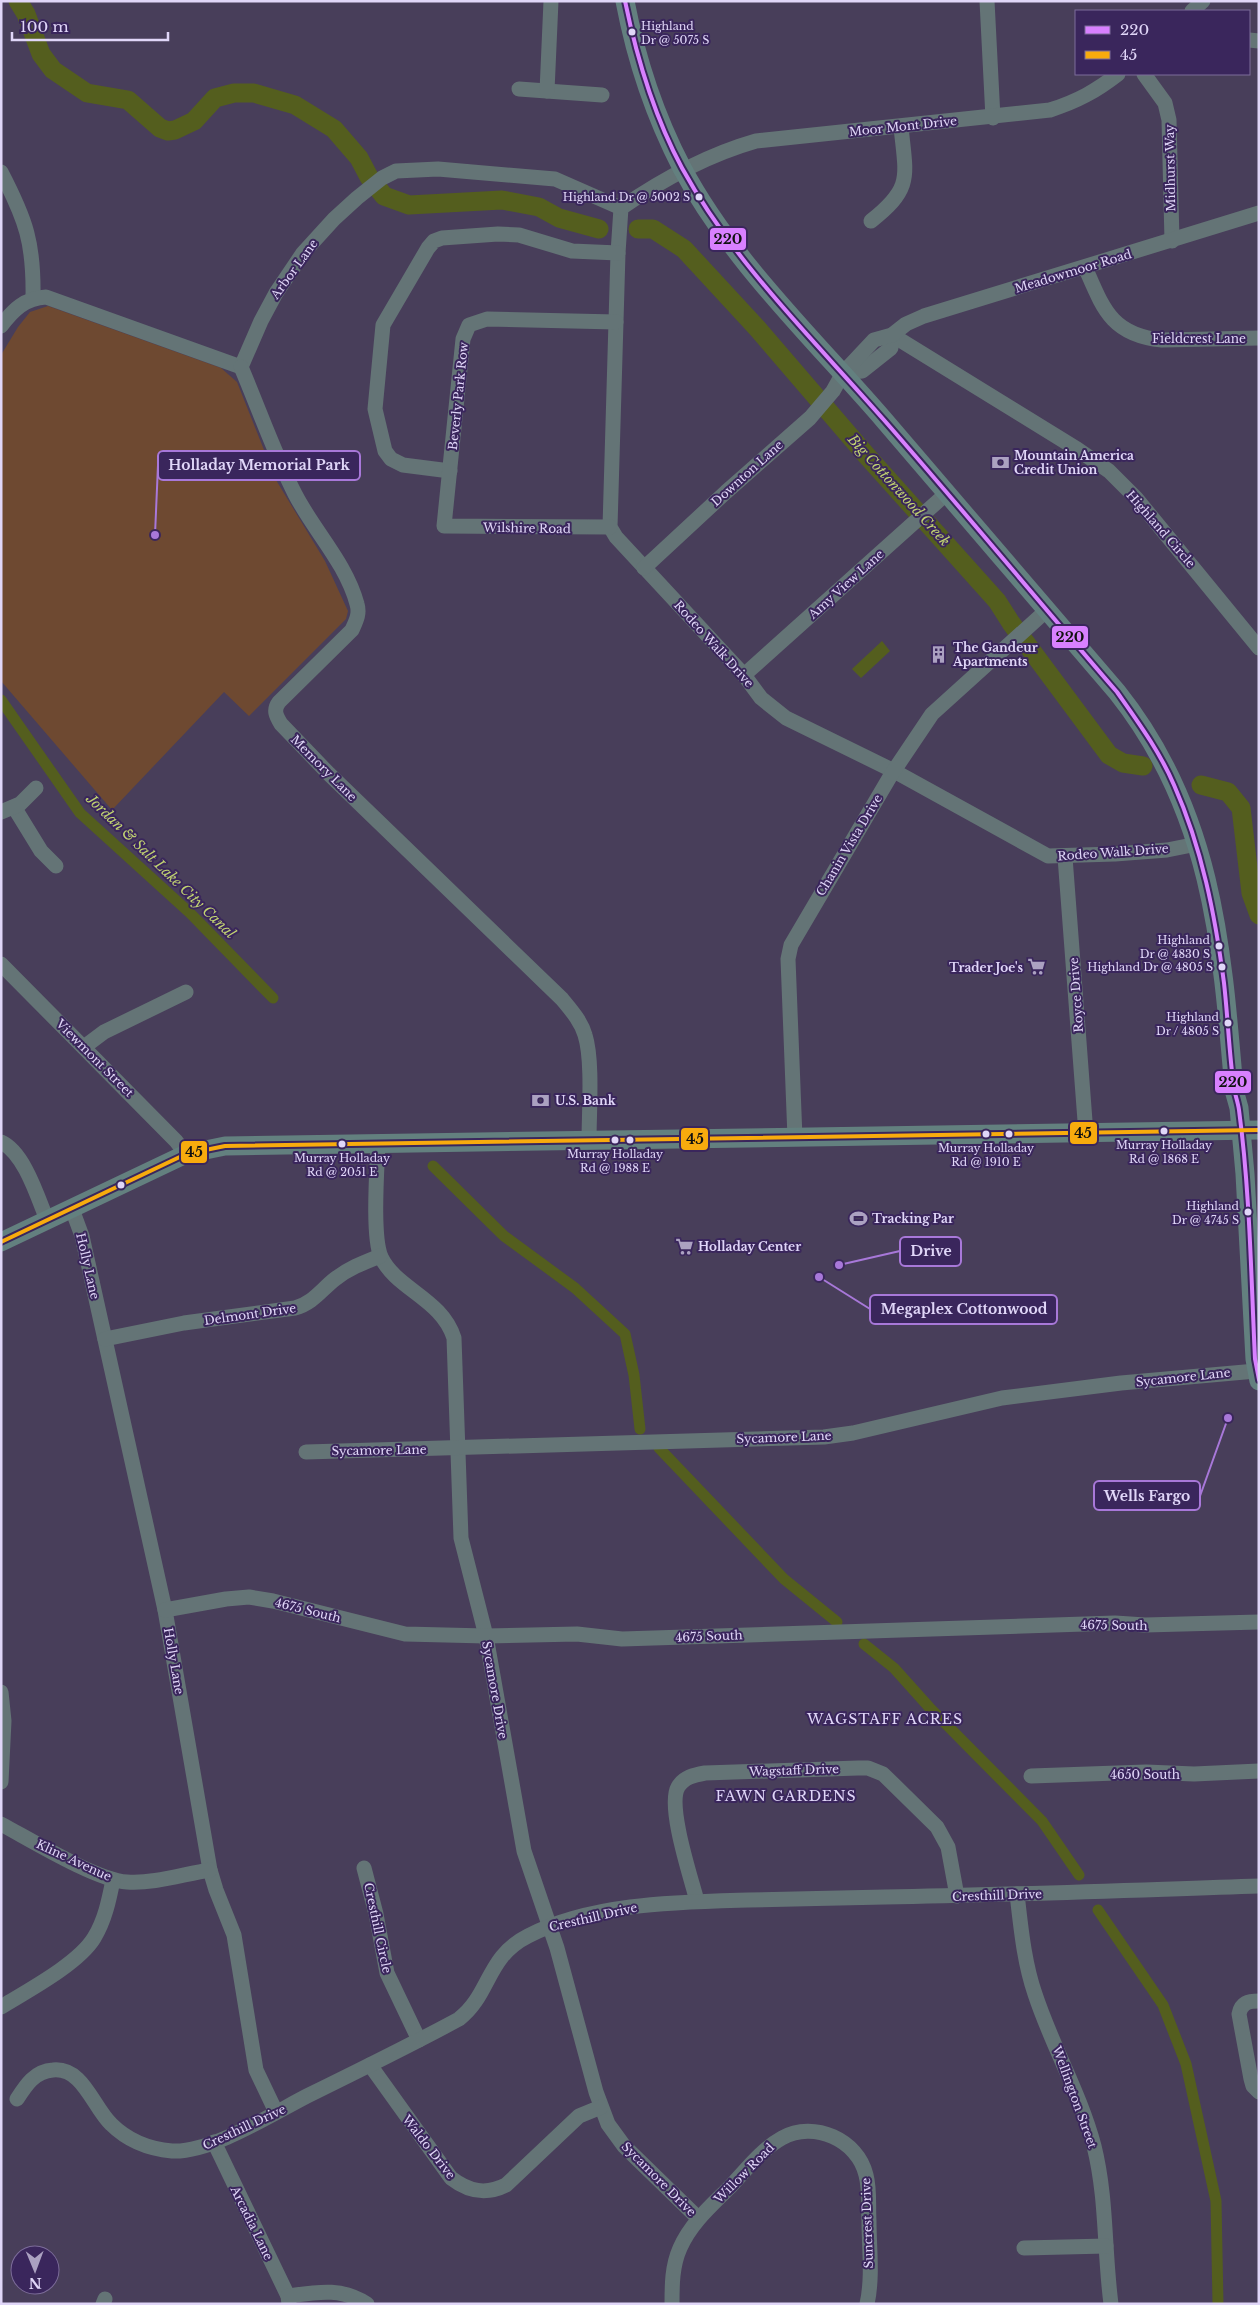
<svg xmlns="http://www.w3.org/2000/svg" width="1260" height="2305" font-family="'Libre Baskerville',serif">
	<style>
		.green { fill: #6e4931 }
		.water { fill: #545e1e }
		.lines { fill: none; stroke-linecap: round; stroke-linejoin: round }
		.canal { stroke: #545e1e; stroke-width: 11 }
		.river { stroke: #545e1e; stroke-width: 19 }
		.minor { stroke: #647476; stroke-width: 15 }
		.major { stroke: #63807f; stroke-width: 19 }
		.bus-1-casing { stroke: #3a265c; stroke-width: 8 }
		.bus-2-casing { stroke: #3a265c; stroke-width: 8 }
		.bus-1 { stroke: #d880ff; stroke-width: 4 }
		.bus-2 { stroke: #f8ab0d; stroke-width: 4 }
		.bus-dot { fill: #e0d6f8; stroke: #3a265c; stroke-width: 2 }
		.labels { text-anchor: middle; dominant-baseline: central; stroke-width: 4; stroke-linejoin: round; paint-order: stroke }
		.bus-label { font-size: 11px; fill: #e0d6f8; stroke: #3a265c; text-anchor: end }
		.street-label { font-size: 12px; fill: #e0d6f8; stroke: #3a265c }
		.poi-label { font-size: 12px; font-weight: bold; fill: #e0d6f8; stroke: #3a265c; text-anchor: start }
		.water-label { font-size: 14px; font-style: italic; fill: #c1d371; stroke: #3a265c }
		.neighbourhood-label { font-size: 14px; letter-spacing: 1px; fill: #e0d6f8; stroke: #3a265c }
		.leader { fill: none; stroke: #a878d9; stroke-width: 2 }
		.callout-dot { fill: #a878d9; stroke: #3a265c; stroke-width: 2 }
		.callout { fill: #3a265c; stroke: #a878d9; stroke-width: 2 }
		.callout-label { font-size: 14px; text-anchor: middle; font-weight: bold; fill: #e0d6f8 }
		.line-badge { stroke: #3a265c; stroke-width: 2 }
		.pale-badge-label { font-size: 14px; text-anchor: middle; font-weight: bold; fill: #111 }
	</style>
	<rect width="100%" height="100%" fill="#483e5a"/>
	<path class="green" d="M 48,306 L 221,368 L 237,382 L 276,480 L 325,561 L 348,611 L 346,619 L 249,716 L 224,692 L 112,810 L 1,681 L 1,355 L 18,327 L 30,312 Z"/>
	<path class="water" d="M 882,641 L 890,651 L 861,678 L 852,669 Z"/>
	<g class="lines">
		<g class="canal">
			<path d="M 1,700 L 80,813 L 190,913 L 273,998"/>
			<path d="M 433,1166 L 504,1236 L 575,1288 L 625,1334 L 634,1375 L 640,1429"/>
			<path d="M 659,1448 L 784,1579 L 837,1622"/>
			<path d="M 864,1644 L 894,1668 L 929,1707 L 1042,1821 L 1079,1875"/>
			<path d="M 1098,1910 L 1163,2005 L 1186,2064 L 1216,2201 L 1218,2304"/>
		</g>
		<g class="river">
			<path d="M 18,1 L 26,14 L 41,54 L 53,70 L 87,93 L 128,100 L 160,128 L 168,131 L 175,130 L 194,121 L 215,98 L 234,93 L 254,93 L 295,105 L 334,129 L 359,158 L 369,177 L 384,196 L 409,205 L 502,200 L 539,207 L 559,218 L 599,229"/>
			<path d="M 638,229 L 653,229 L 684,249 L 757,328 L 867,456 L 997,601 L 1011,623 L 1109,755 L 1123,763 L 1143,766"/>
			<path d="M 1201,785 L 1228,792 L 1241,808 L 1251,893 L 1259,915"/>
		</g>
		<g class="minor">
			<path d="M 987,1 L 993,118"/>
			<path d="M 1192,11 L 1203,1"/>
			<path d="M 1249,40 L 1259,41"/>
			<path d="M 1118,74 C 1096,91 1078,101 1050,110 L 756,141 C 707,155 663,179 621,208 L 618,253 L 610,527 L 616,537 L 744,675 L 761,698 L 786,718 L 894,771 L 1048,856 L 1115,854 L 1167,850 L 1197,844"/>
			<path d="M 1144,74 L 1165,103 L 1169,120 L 1172,241"/>
			<path d="M 519,89 L 602,95"/>
			<path d="M 547,91 L 551,1"/>
			<path d="M 1,172 C 26,220 34,243 33,298"/>
			<path d="M 871,221 C 913,188 906,177 901,127"/>
			<path d="M 1085,267 C 1103,308 1111,335 1162,340 L 1259,338"/>
			<path d="M 1,326 C 13,310 25,298 46,297 L 241,367 L 261,321 L 276,293 L 303,253 L 334,219 L 357,198 L 382,178 L 396,171 L 438,169 L 555,179 L 621,208"/>
			<path d="M 892,335 L 1077,449 L 1109,471 L 1136,498 L 1259,648"/>
			<path d="M 241,367 C 259,409 274,453 295,494 C 314,531 346,563 357,604 C 360,614 356,621 352,630 L 279,702 C 273,710 276,716 281,724 L 329,774 L 562,999 C 571,1010 581,1021 585,1035 C 593,1060 589,1113 589,1141"/>
			<path d="M 843,373 L 862,371 L 891,348 L 892,335"/>
			<path d="M 450,471 L 403,465 L 391,459 L 385,451 L 375,409 L 383,325 L 428,248 L 434,241 L 442,238 L 498,234 L 519,235 L 572,251 L 618,253"/>
			<path d="M 610,527 L 444,526 L 463,339 L 469,325 L 487,319 L 616,322"/>
			<path d="M 644,568 L 726,492 L 810,418 L 833,391 L 843,373 L 874,340 L 892,335 L 906,324 L 924,316 L 1259,213"/>
			<path d="M 744,675 L 947,493"/>
			<path d="M 14,807 L 41,851 L 56,866"/>
			<path d="M 1,812 L 20,804 L 36,788"/>
			<path d="M 1065,857 L 1086,1134"/>
			<path d="M 1,964 L 176,1141 L 186,1154"/>
			<path d="M 84,1047 L 104,1032 L 186,992"/>
			<path d="M 795,1138 L 788,959 L 791,945 L 891,775 L 932,714 L 1047,610"/>
			<path d="M 1,1142 C 24,1152 38,1198 47,1220"/>
			<path d="M 378,1143 C 377,1169 372,1236 381,1257 C 396,1289 442,1299 454,1338 L 461,1538 L 486,1636 L 524,1851 L 557,1948 L 596,2092 L 608,2124 L 624,2146 L 698,2218"/>
			<path d="M 72,1209 L 82,1236 L 165,1610 L 210,1870 L 216,1890 L 234,1935 L 256,2070 L 276,2112"/>
			<path d="M 105,1339 L 184,1323 L 295,1308 C 313,1303 321,1290 335,1279 C 349,1268 365,1262 380,1256"/>
			<path d="M 306,1452 L 824,1437 L 853,1433 L 1002,1398 L 1121,1383 L 1256,1371"/>
			<path d="M 165,1610 L 226,1599 L 249,1597 L 273,1601 L 405,1634 L 486,1636 L 577,1634 L 622,1639 L 1115,1623 L 1145,1625 L 1259,1622"/>
			<path d="M 1,1692 L 4,1721 L 1,1782"/>
			<path d="M 1031,1776 L 1146,1772 L 1194,1774 L 1259,1771"/>
			<path d="M 1,1824 C 31,1840 96,1880 127,1882 C 153,1884 184,1874 210,1870"/>
			<path d="M 364,1868 L 376,1914 L 387,1973 L 419,2040"/>
			<path d="M 1017,1894 C 1021,1928 1024,1962 1035,1994 C 1052,2046 1080,2093 1094,2146 C 1107,2198 1104,2251 1111,2304"/>
			<path d="M 697,1901 C 691,1878 667,1806 678,1787 C 684,1777 694,1775 705,1773 L 858,1768 L 868,1768 L 883,1774 L 937,1827 L 948,1847 L 957,1896"/>
			<path d="M 1259,2001 C 1248,2001 1241,2003 1239,2014 L 1251,2079 L 1253,2086 L 1259,2092"/>
			<path d="M 1,2007 C 27,1991 78,1964 94,1938 C 105,1920 109,1900 113,1880"/>
			<path d="M 370,2065 L 451,2178 C 469,2192 486,2195 506,2185 L 579,2116 L 601,2107"/>
			<path d="M 17,2099 C 26,2085 35,2071 53,2070 C 83,2067 93,2107 111,2124 C 127,2140 149,2149 172,2151 C 211,2153 272,2114 307,2096 C 358,2071 409,2046 459,2019 C 491,1994 486,1957 528,1936 C 591,1903 678,1902 748,1900 C 794,1899 839,1898 885,1897 C 1009,1895 1134,1890 1259,1886"/>
			<path d="M 214,2142 L 288,2296 L 289,2304"/>
			<path d="M 1024,2248 L 1106,2246"/>
			<path d="M 288,2296 C 317,2292 341,2287 367,2304"/>
			<path d="M 103,2304 L 105,2299"/>
			<path d="M 672,2304 C 672,2285 672,2266 680,2248 C 691,2223 711,2206 730,2187 C 746,2170 762,2149 782,2138 C 814,2120 858,2140 866,2175 C 870,2190 868,2206 869,2221 C 869,2248 873,2277 867,2304"/>
		</g>
		<g class="major">
			<path d="M 625,1 C 636,59 655,116 682,168 C 732,262 815,340 884,420 C 962,510 1039,602 1117,692 C 1212,811 1222,945 1234,1090 L 1239,1108 L 1245,1174 L 1255,1359 L 1259,1381"/>
			<path d="M 1,1242 L 186,1154 L 225,1146 L 1259,1130"/>
		</g>
		<defs>
			<path id="bus-1" d="M 625,1 C 637,59 654,116 682,168 C 734,263 813,339 884,420 C 963,510 1039,602 1117,692 C 1138,722 1160,752 1174,785 C 1202,848 1215,915 1224,983 C 1228,1018 1229,1053 1234,1088 C 1235,1095 1238,1102 1239,1110 C 1250,1192 1251,1276 1255,1359 L 1259,1380"/>
			<path id="bus-2" d="M 1,1242 L 186,1154 L 225,1146 L 1259,1130"/>
		</defs>
		<use href="#bus-1" class="bus-1-casing"/>
		<use href="#bus-2" class="bus-2-casing"/>
		<use href="#bus-1" class="bus-1"/>
		<use href="#bus-2" class="bus-2"/>
	</g>
	<defs>
		<symbol id="bank-bare" viewBox="-9 -9 18 18"><path d="M-6-4H6V4H-6ZM0-2.3a2.3 2.3 0 1 0 0 4.6a2.3 2.3 0 1 0 0-4.6Z" fill="#aba1c1" stroke="#3a265c" stroke-width="2.5" paint-order="stroke"/></symbol>
		<symbol id="building-bare" viewBox="-9 -9 18 18"><path d="M-4-6H4V6H1V3H-1V6H-4ZM-2.5-4.3h1.7v1.8h-1.7ZM.8-4.3h1.7v1.8H.8ZM-2.5-1h1.7V.8h-1.7ZM.8-1h1.7V.8H.8Z" fill="#aba1c1" stroke="#3a265c" stroke-width="2.5" paint-order="stroke"/></symbol>
		<symbol id="supermarket-bare" viewBox="-9 -9 18 18"><path d="M-6-5.5h2.5l.6 2H6L4.5 2H-2.5L-4.4-4H-6ZM-1.5 3.2a1.3 1.3 0 1 0 .1 0ZM3 3.2a1.3 1.3 0 1 0 .1 0Z" fill="#aba1c1" stroke="#3a265c" stroke-width="2.5" paint-order="stroke"/></symbol>
		<symbol id="stadium-bare" viewBox="-9 -9 18 18"><path d="M0-5a6.5 5 0 1 0 0 10a6.5 5 0 1 0 0-10ZM-3.5-1.8h7v3.6h-7Z" fill="#aba1c1" stroke="#3a265c" stroke-width="2.5" paint-order="stroke"/></symbol>
	</defs>
	<g fill-rule="evenodd">
		<use href="#bank-bare" x="988" y="450" width="25" height="25"/>
		<use href="#building-bare" x="926" y="642" width="25" height="25"/>
		<use href="#supermarket-bare" x="1024" y="954" width="25" height="25"/>
		<use href="#bank-bare" x="528" y="1088" width="25" height="25"/>
		<use href="#stadium-bare" x="846" y="1206" width="25" height="25"/>
		<use href="#supermarket-bare" x="672" y="1234" width="25" height="25"/>
	</g>
	<g class="bus-dot">
		<circle cx="632" cy="32" r="4.5"/>
		<circle cx="699" cy="197" r="4.5"/>
		<circle cx="1219" cy="946" r="4.5"/>
		<circle cx="1222" cy="967" r="4.5"/>
		<circle cx="1228" cy="1023" r="4.5"/>
		<circle cx="1164" cy="1131" r="4.5"/>
		<circle cx="986" cy="1134" r="4.5"/>
		<circle cx="1009" cy="1134" r="4.5"/>
		<circle cx="615" cy="1140" r="4.5"/>
		<circle cx="630" cy="1140" r="4.5"/>
		<circle cx="342" cy="1144" r="4.5"/>
		<circle cx="121" cy="1185" r="4.5"/>
		<circle cx="1248" cy="1212" r="4.5"/>
	</g>
	<g class="labels">
		<g class="bus-label">
			<text x="641" y="26" text-anchor="start">Highland<tspan x="641" dy="14">Dr @ 5075 S</tspan></text>
			<text x="690" y="197">Highland Dr @ 5002 S</text>
			<text x="1210" y="940">Highland<tspan x="1210" dy="14">Dr @ 4830 S</tspan></text>
			<text x="1213" y="967">Highland Dr @ 4805 S</text>
			<text x="1219" y="1017">Highland<tspan x="1219" dy="14">Dr / 4805 S</tspan></text>
			<text x="1164" y="1145" text-anchor="middle">Murray Holladay<tspan x="1164" dy="14">Rd @ 1868 E</tspan></text>
			<text x="986" y="1148" text-anchor="middle">Murray Holladay<tspan x="986" dy="14">Rd @ 1910 E</tspan></text>
			<text x="615" y="1154" text-anchor="middle">Murray Holladay<tspan x="615" dy="14">Rd @ 1988 E</tspan></text>
			<text x="342" y="1158" text-anchor="middle">Murray Holladay<tspan x="342" dy="14">Rd @ 2051 E</tspan></text>
			<text x="1239" y="1206">Highland<tspan x="1239" dy="14">Dr @ 4745 S</tspan></text>
		</g>
		<g class="street-label">
			<text transform="translate(903 126) rotate(-6)">Moor Mont Drive</text>
			<text transform="translate(1170 168) rotate(-91)">Midhurst Way</text>
			<text transform="translate(294 269) rotate(-54)">Arbor Lane</text>
			<text transform="translate(1073 271) rotate(-17)">Meadowmoor Road</text>
			<text x="1199" y="338">Fieldcrest Lane</text>
			<text transform="translate(458 396) rotate(-84)">Beverly Park Row</text>
			<text transform="translate(747 473) rotate(-42)">Downton Lane</text>
			<text transform="translate(527 528) rotate(1)">Wilshire Road</text>
			<text transform="translate(1161 529) rotate(49)">Highland Circle</text>
			<text transform="translate(846 584) rotate(-42)">Amy View Lane</text>
			<text transform="translate(714 644) rotate(48)">Rodeo Walk Drive</text>
			<text transform="translate(324 768) rotate(45)">Memory Lane</text>
			<text transform="translate(849 845) rotate(-59)">Chanin Vista Drive</text>
			<text transform="translate(1113 852) rotate(-4)">Rodeo Walk Drive</text>
			<text transform="translate(1076 995) rotate(-94)">Royce Drive</text>
			<text transform="translate(95 1058) rotate(45)">Viewmont Street</text>
			<text transform="translate(88 1266) rotate(77)">Holly Lane</text>
			<text transform="translate(250 1314) rotate(-8)">Delmont Drive</text>
			<text transform="translate(1183 1377) rotate(-6)">Sycamore Lane</text>
			<text transform="translate(784 1437) rotate(-2)">Sycamore Lane</text>
			<text transform="translate(379 1450) rotate(-1)">Sycamore Lane</text>
			<text transform="translate(308 1610) rotate(14)">4675 South</text>
			<text transform="translate(1114 1625) rotate(1)">4675 South</text>
			<text transform="translate(709 1636) rotate(-2)">4675 South</text>
			<text transform="translate(174 1661) rotate(80)">Holly Lane</text>
			<text transform="translate(495 1690) rotate(80)">Sycamore Drive</text>
			<text transform="translate(794 1770) rotate(-2)">Wagstaff Drive</text>
			<text x="1145" y="1774">4650 South</text>
			<text transform="translate(74 1860) rotate(25)">Kline Avenue</text>
			<text transform="translate(997 1895) rotate(-2)">Cresthill Drive</text>
			<text transform="translate(593 1917) rotate(-13)">Cresthill Drive</text>
			<text transform="translate(378 1928) rotate(78)">Cresthill Circle</text>
			<text transform="translate(1075 2097) rotate(70)">Wellington Street</text>
			<text transform="translate(244 2127) rotate(-25)">Cresthill Drive</text>
			<text transform="translate(429 2147) rotate(52)">Waldo Drive</text>
			<text transform="translate(744 2173) rotate(-45)">Willow Road</text>
			<text transform="translate(659 2179) rotate(45)">Sycamore Drive</text>
			<text transform="translate(252 2223) rotate(64)">Arcadia Lane</text>
			<text transform="translate(867 2223) rotate(-92)">Suncrest Drive</text>
		</g>
		<g class="poi-label">
			<text x="1014" y="455">Mountain America<tspan x="1014" dy="14">Credit Union</tspan></text>
			<text x="953" y="647">The Gandeur<tspan x="953" dy="14">Apartments</tspan></text>
			<text x="1023" y="967" text-anchor="end">Trader Joe's</text>
			<text x="555" y="1100">U.S. Bank</text>
			<text x="872" y="1218">Tracking Par</text>
			<text x="698" y="1246">Holladay Center</text>
		</g>
		<g class="water-label">
			<text transform="translate(899 490) rotate(48)">Big Cottonwood Creek</text>
			<text transform="translate(161 866) rotate(44)">Jordan &amp; Salt Lake City Canal</text>
		</g>
		<g class="neighbourhood-label">
			<text x="885" y="1719">WAGSTAFF ACRES</text>
			<text x="786" y="1796">FAWN GARDENS</text>
		</g>
	</g>
	<path class="leader" d="M155 535L158 465M839 1265L900 1251M819 1277L870 1309M1228 1418L1200 1496"/>
	<g class="callout-dot">
		<circle cx="155" cy="535" r="5"/>
		<circle cx="839" cy="1265" r="5"/>
		<circle cx="819" cy="1277" r="5"/>
		<circle cx="1228" cy="1418" r="5"/>
	</g>
	<g class="callout">
		<rect x="158" y="451" width="202" height="29" rx="5"/>
		<rect x="900" y="1237" width="61" height="29" rx="5"/>
		<rect x="870" y="1295" width="187" height="29" rx="5"/>
		<rect x="1094" y="1481" width="106" height="29" rx="5"/>
	</g>
	<g class="callout-label">
		<text x="259" y="470">Holladay Memorial Park</text>
		<text x="931" y="1256">Drive</text>
		<text x="964" y="1314">Megaplex Cottonwood</text>
		<text x="1147" y="1501">Wells Fargo</text>
	</g>
	<g class="line-badge">
		<rect x="709" y="227" width="38" height="24" rx="5" fill="#d880ff"/>
		<rect x="1051" y="625" width="38" height="24" rx="5" fill="#d880ff"/>
		<rect x="1214" y="1070" width="38" height="24" rx="5" fill="#d880ff"/>
		<rect x="1069" y="1121" width="29" height="24" rx="5" fill="#f8ab0d"/>
		<rect x="680" y="1127" width="29" height="24" rx="5" fill="#f8ab0d"/>
		<rect x="180" y="1140" width="28" height="24" rx="5" fill="#f8ab0d"/>
	</g>
	<g class="pale-badge-label">
		<text x="728" y="244">220</text>
		<text x="1070" y="642">220</text>
		<text x="1233" y="1087">220</text>
		<text x="1083" y="1138">45</text>
		<text x="695" y="1144">45</text>
		<text x="194" y="1157">45</text>
	</g>
	<rect width="1260" height="2305" fill="none" stroke="#e0d6f8" stroke-width="5"/>
	<rect x="1075" y="10" width="175" height="65" fill="#3a265c" stroke="#7c6c9a"/>
	<rect x="1085" y="26" width="25" height="8" fill="#d880ff" stroke="#7c6c9a"/>
	<text x="1120" y="35" font-size="15" fill="#e0d6f8">220</text>
	<rect x="1085" y="51" width="25" height="8" fill="#f8ab0d" stroke="#7c6c9a"/>
	<text x="1120" y="60" font-size="15" fill="#e0d6f8">45</text>
	<g transform="translate(35 2270) rotate(179)"><circle r="24" fill="#3a265c" stroke="#7c6c9a"/>
	<path d="M0-4L9 19L0 12L-9 19Z" fill="#aba1c1"/>
	<text y="-8" font-size="14" font-weight="bold" text-anchor="middle" fill="#e0d6f8">N</text>
	</g>
	<path d="M12 32v8h156v-8" fill="none" stroke="#e0d6f8" stroke-width="2.5"/>
	<text x="20" y="32" font-size="15" fill="#e0d6f8" stroke="#3a265c" stroke-width="4" paint-order="stroke">100 m</text>
</svg>
